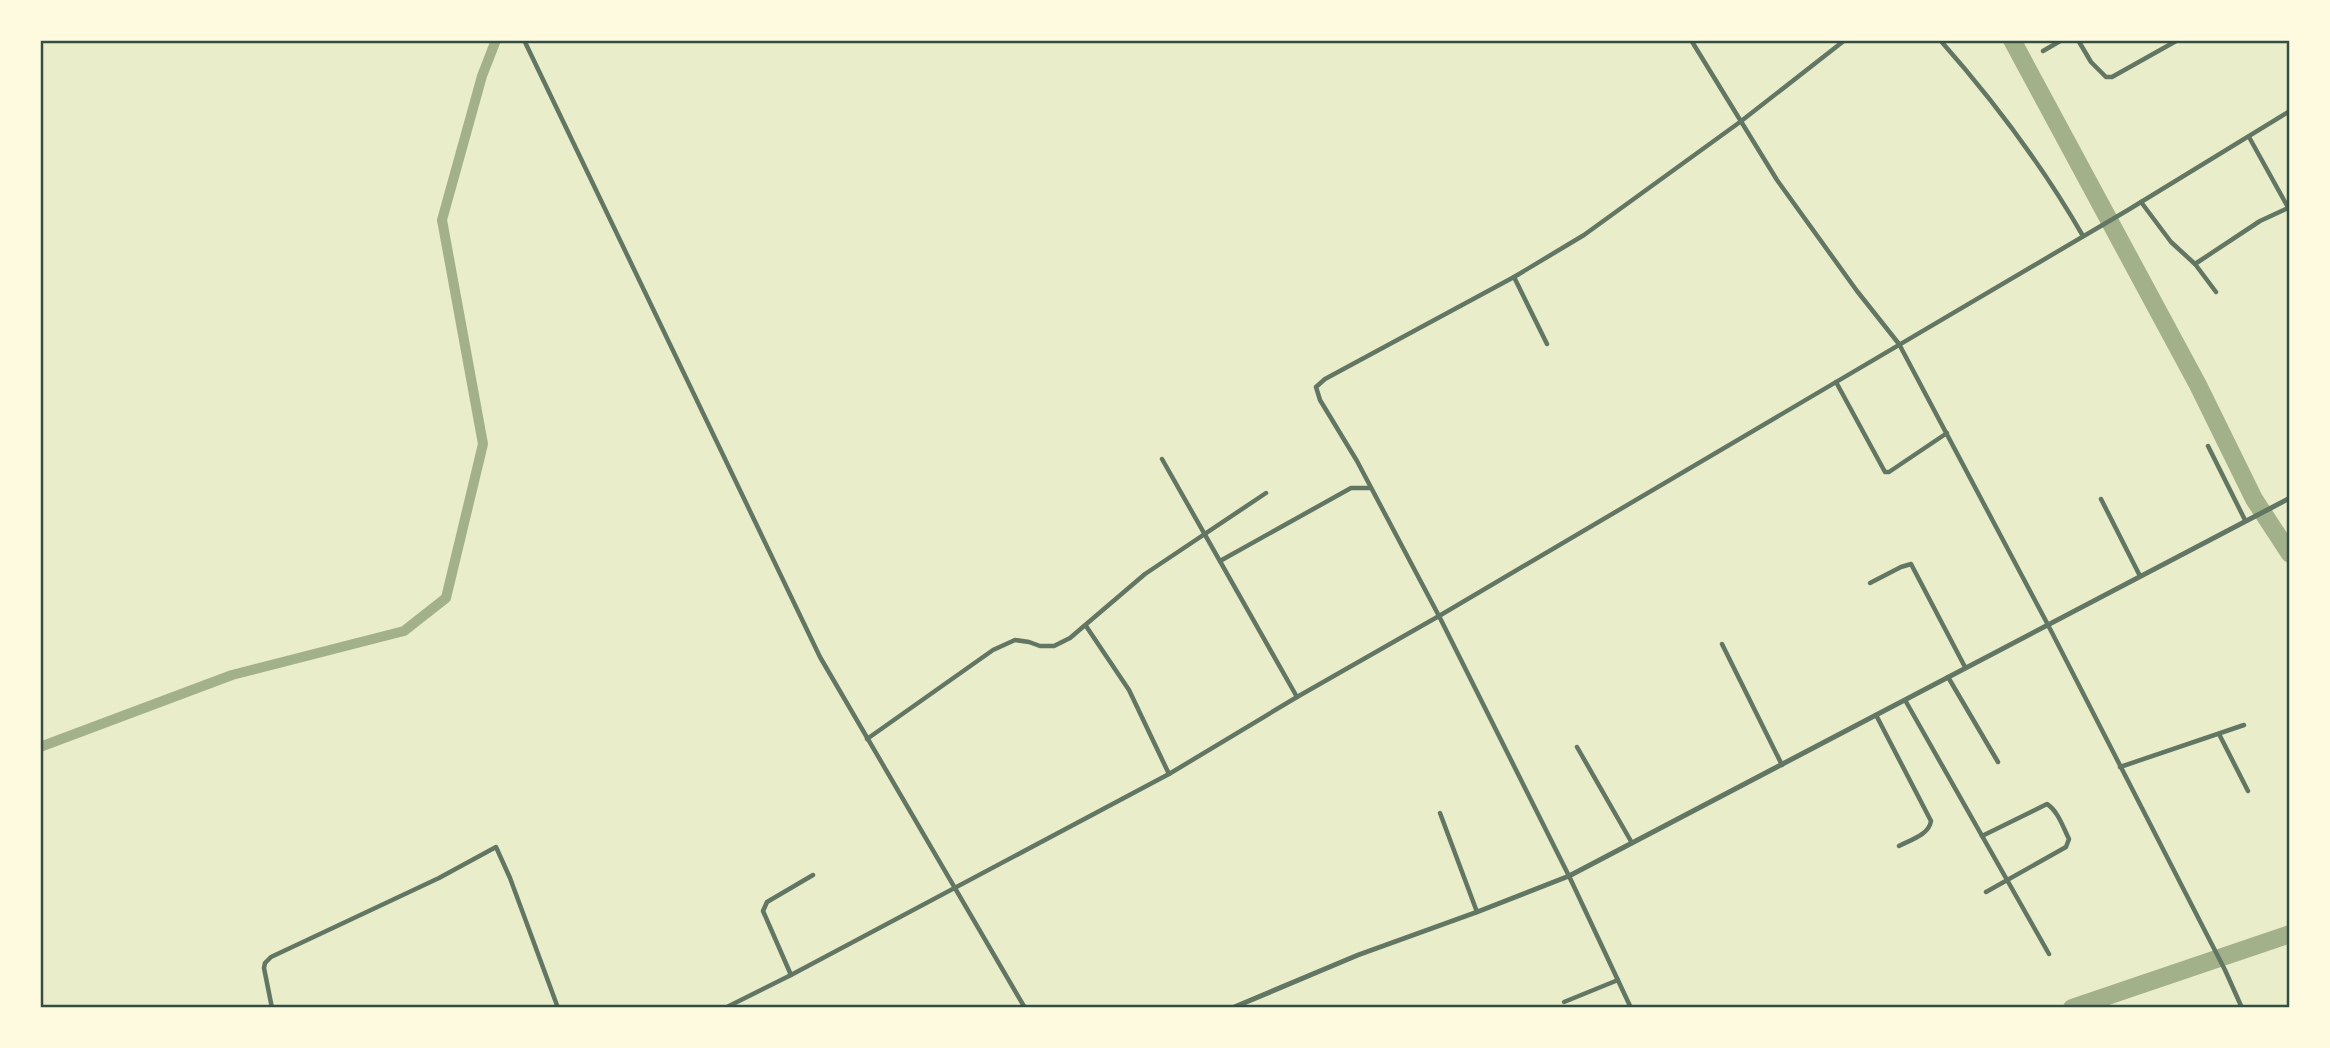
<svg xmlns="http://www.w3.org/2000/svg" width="2330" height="1048" font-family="Signika,sans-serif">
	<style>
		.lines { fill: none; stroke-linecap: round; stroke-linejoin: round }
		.canal { stroke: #a3b18a; stroke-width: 10 }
		.river { stroke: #a3b18a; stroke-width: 18 }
		.minor { stroke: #617663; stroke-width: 4.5 }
		.tertiary { stroke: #617663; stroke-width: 5 }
		.neatline { fill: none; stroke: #344e41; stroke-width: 2.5 }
	</style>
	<rect width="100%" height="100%" fill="#e9edc9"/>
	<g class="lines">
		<path class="canal" d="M 40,747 L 232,675 L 404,631 L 446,598 L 483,444 L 442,220 L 482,76 L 496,40"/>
		<g class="river">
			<path d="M 2012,40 L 2198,385 L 2254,499 L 2290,554"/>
			<path d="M 2072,1008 L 2290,934"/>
		</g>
		<g class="minor">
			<path d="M 524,40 L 820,657 L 1025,1008"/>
			<path d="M 1691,40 L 1777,180 L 1857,291 L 1899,344 L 2047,623 L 2225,970 L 2242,1008"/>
			<path d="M 1940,40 C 1994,101 2042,165 2083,236"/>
			<path d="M 2078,40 L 2091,62 L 2106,77 L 2112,77 L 2178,40"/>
			<path d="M 2043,51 L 2062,40"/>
			<path d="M 2249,137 L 2290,211"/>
			<path d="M 2141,202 L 2171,242 L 2195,264 L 2216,292"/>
			<path d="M 2195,264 L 2260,221 L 2288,208"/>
			<path d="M 1514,277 L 1547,344"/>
			<path d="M 1836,382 L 1885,472 L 1889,472 L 1947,433"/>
			<path d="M 2208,446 L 2245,520"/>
			<path d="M 1162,459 L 1297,697"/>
			<path d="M 2101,499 L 2140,576"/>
			<path d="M 1220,561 L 1351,488 L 1371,488"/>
			<path d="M 1870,583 L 1901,567 L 1911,564 L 1965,667"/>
			<path d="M 1086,626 L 1129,690 L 1169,774"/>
			<path d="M 1722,644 L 1782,765"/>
			<path d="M 1948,677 L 1998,762"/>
			<path d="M 1905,700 L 2049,954"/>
			<path d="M 1876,715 L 1931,821 C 1929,835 1910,840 1899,846"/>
			<path d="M 2219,734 L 2248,791"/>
			<path d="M 867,739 L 993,650 L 1015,640 L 1029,642 L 1040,646 L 1054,646 L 1070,638 L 1145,574 L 1266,493"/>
			<path d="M 1577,747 L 1632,843"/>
			<path d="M 2120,767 L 2244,725"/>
			<path d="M 1440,813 L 1477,912"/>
			<path d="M 1982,836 L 2047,804 C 2058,811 2063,827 2069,839 L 2066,847 L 1986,892"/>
			<path d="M 791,975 L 763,911 L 767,902 L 813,875"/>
			<path d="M 1564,1002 L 1618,980"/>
			<path d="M 272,1008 L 264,968 L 265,963 L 271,957 L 439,878 L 496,847 L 510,878 L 558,1008"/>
			<path d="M 725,1008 L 791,975 L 1169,774 L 1297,697 L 1439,616 L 2128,210 L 2290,111"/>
			<path d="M 1631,1008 L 1569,876 L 1439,616 L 1357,461 L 1320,400 L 1316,387 L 1325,379 L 1514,277 L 1584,235 L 1740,122 L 1845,40"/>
		</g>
		<path class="tertiary" d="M 1232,1008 L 1358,955 L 1477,912 L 1569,876 L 2290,498"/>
	</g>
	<rect width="2330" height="1048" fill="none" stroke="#fefae0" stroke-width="84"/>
	<rect x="42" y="42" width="2246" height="964" class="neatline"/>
</svg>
